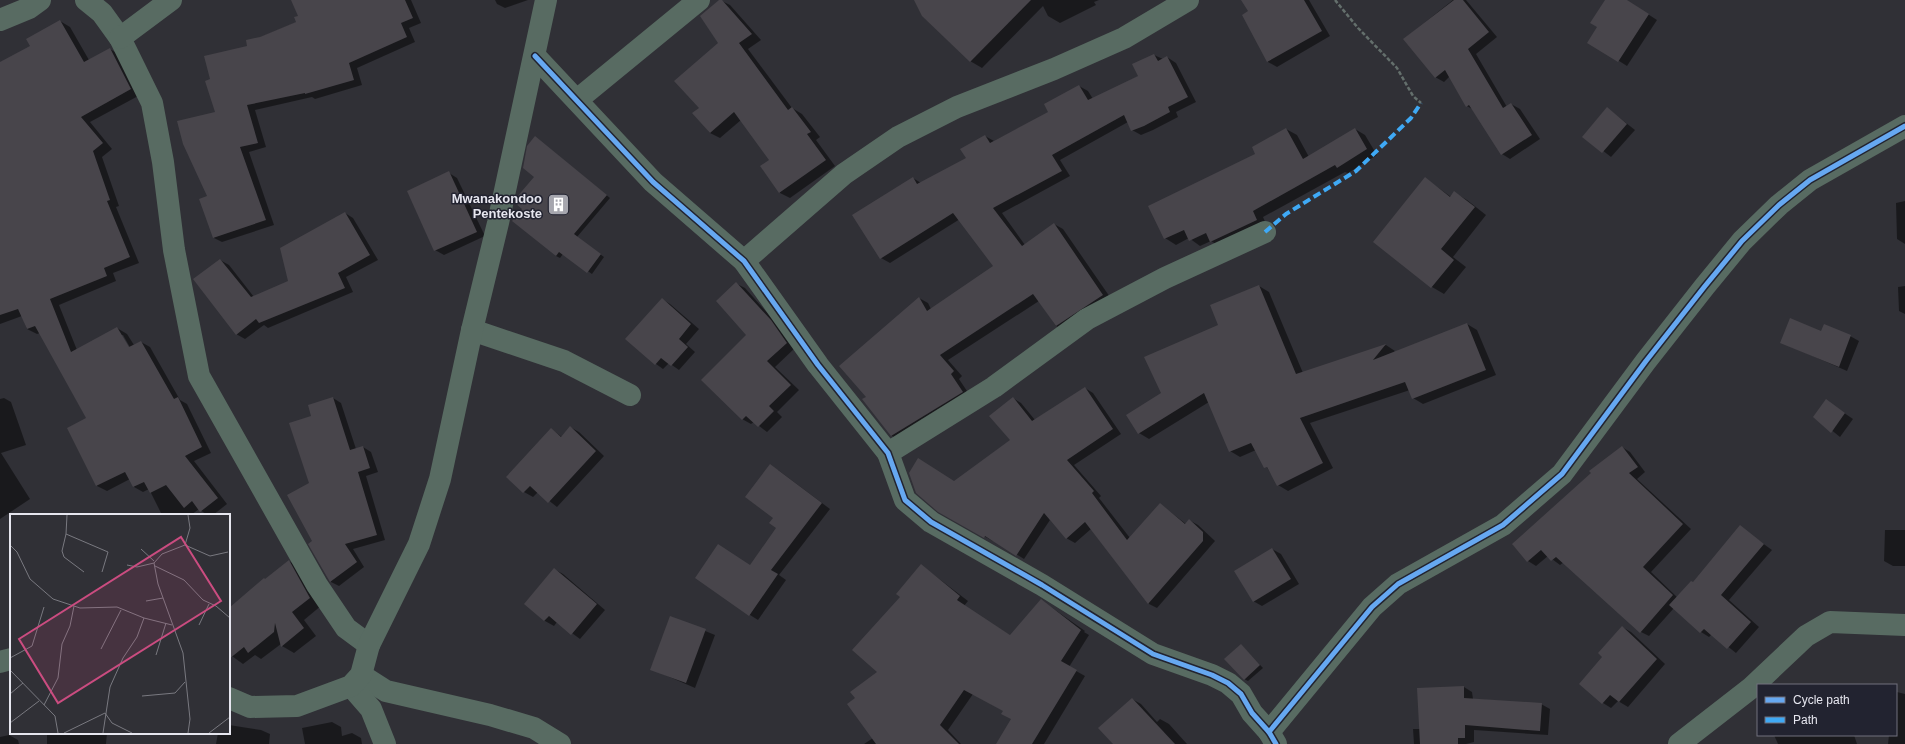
<svg xmlns="http://www.w3.org/2000/svg" width="1905" height="744" font-family="Arial,sans-serif">
	<style>
		.shadow { fill: #0007; fill-rule: evenodd }
		.building { fill: #48454b }
		.lines { fill: none; stroke-linecap: round; stroke-linejoin: round }
		.path { stroke: #646f6c; stroke-width: 2.5; stroke-dasharray: 4 2; stroke-linecap: butt }
		.minor { stroke: #586b62; stroke-width: 22 }
		.quiet { stroke: #3fa9f5; stroke-width: 4; stroke-dasharray: 8 4; stroke-linecap: butt }
		.cycleway-casing { stroke: #222330; stroke-width: 8 }
		.cycleway { stroke: #66a8f1; stroke-width: 5 }
		.labels { text-anchor: middle; dominant-baseline: central; stroke-width: 3; stroke-linejoin: round; paint-order: stroke }
		.poi-label { font-size: 13px; font-weight: bold; fill: #e6e6ef; stroke: #222330; text-anchor: end }
		.inset-road { fill: none; stroke: #797980; stroke-width: 1 }
		.view { fill: #cb4c80; fill-opacity: 0.15; stroke: #cb4c80; stroke-width: 2 }
		.inset-edge { fill: none; stroke: #e6e6ef; stroke-width: 2 }
	</style>
	<rect width="100%" height="100%" fill="#303036"/>
	<g class="shadow">
		<path d="M 304,0 L 411,0 L 421,23 L 409,28 L 415,42 L 357,68 L 362,85 L 315,99 L 312,97 L 255,110 L 266,147 L 249,152 L 274,225 L 222,242 L 214,238 L 208,197 L 217,113 L 211,80 L 261,37 L 297,22 Z"/>
		<path d="M 495,0 L 528,0 L 505,8 L 497,4 Z"/>
		<path d="M 720,0 L 730,5 L 761,40 L 748,49 L 792,108 L 802,114 L 820,137 L 816,140 L 835,166 L 790,198 L 780,193 L 761,167 L 770,160 L 741,120 L 720,138 L 710,133 L 694,113 L 700,108 L 720,43 Z"/>
		<path d="M 915,0 L 1099,0 L 1094,2 L 1096,5 L 1060,23 L 1048,16 L 1043,6 L 982,68 L 970,61 Z"/>
		<path d="M 1256,0 L 1309,0 L 1330,36 L 1277,67 L 1268,62 L 1243,15 L 1249,12 Z"/>
		<path d="M 1453,0 L 1466,0 L 1497,37 L 1476,54 L 1507,107 L 1511,104 L 1520,109 L 1540,139 L 1510,159 L 1502,154 L 1472,109 L 1467,106 L 1450,76 L 1444,82 L 1435,77 L 1404,39 Z"/>
		<path d="M 1606,0 L 1626,0 L 1657,20 L 1627,66 L 1589,42 L 1599,27 Z"/>
		<path d="M 60,21 L 70,27 L 89,60 L 110,49 L 120,55 L 140,95 L 90,122 L 112,149 L 102,157 L 119,206 L 116,207 L 139,263 L 113,273 L 116,281 L 59,305 L 77,350 L 117,328 L 127,334 L 134,345 L 141,342 L 150,347 L 180,400 L 187,404 L 211,453 L 194,461 L 227,504 L 213,515 L 207,515 L 199,509 L 191,515 L 162,515 L 149,489 L 143,492 L 134,487 L 130,479 L 107,491 L 97,486 L 68,428 L 87,419 L 40,333 L 37,334 L 27,329 L 22,316 L 0,324 L 0,63 L 31,47 ZM 121,335 L 123,335 L 132,351 L 130,352 Z"/>
		<path d="M 1154,55 L 1163,59 L 1167,57 L 1176,63 L 1196,102 L 1176,112 L 1178,117 L 1153,130 L 1141,135 L 1132,130 L 1128,122 L 1060,160 L 1070,176 L 1002,213 L 1025,245 L 1054,224 L 1063,229 L 1112,300 L 1065,331 L 1056,326 L 1039,301 L 948,360 L 962,376 L 959,379 L 971,397 L 901,441 L 892,436 L 864,399 L 868,397 L 919,298 L 928,303 L 931,309 L 995,266 L 960,219 L 890,263 L 881,258 L 913,178 L 921,183 L 967,159 L 985,136 L 994,141 L 1050,112 L 1079,86 L 1088,91 L 1093,99 L 1139,76 L 1134,65 Z"/>
		<path d="M 1607,108 L 1635,130 L 1611,157 L 1584,136 Z"/>
		<path d="M 1286,129 L 1297,135 L 1309,157 L 1355,129 L 1365,135 L 1377,155 L 1348,173 L 1345,172 L 1263,217 L 1267,226 L 1222,248 L 1211,241 L 1200,246 L 1189,238 L 1176,245 L 1165,238 Z"/>
		<path d="M 535,137 L 610,198 L 577,237 L 604,257 L 592,274 L 563,254 L 560,258 L 556,256 L 524,209 L 536,177 Z"/>
		<path d="M 449,173 L 457,178 L 485,236 L 444,255 L 435,250 Z"/>
		<path d="M 1425,178 L 1451,197 L 1455,193 L 1467,200 L 1486,215 L 1453,257 L 1466,267 L 1444,294 L 1432,287 Z"/>
		<path d="M 1905,201 L 1905,244 L 1897,239 L 1896,203 Z"/>
		<path d="M 345,213 L 353,218 L 378,260 L 346,277 L 353,292 L 268,328 L 264,325 L 245,339 L 236,334 L 220,260 L 229,265 L 254,297 L 289,282 Z"/>
		<path d="M 737,284 L 745,288 L 779,326 L 795,348 L 775,367 L 799,390 L 777,412 L 782,417 L 767,432 L 754,422 L 751,424 L 742,419 L 747,335 Z"/>
		<path d="M 1259,286 L 1269,292 L 1303,373 L 1386,345 L 1395,351 L 1393,353 L 1467,324 L 1477,330 L 1496,375 L 1423,404 L 1413,398 L 1410,390 L 1310,423 L 1333,468 L 1288,491 L 1278,485 L 1256,450 L 1240,457 L 1230,451 L 1209,402 L 1149,439 L 1139,433 L 1162,394 L 1219,325 Z"/>
		<path d="M 1905,286 L 1905,314 L 1899,311 L 1898,287 Z"/>
		<path d="M 662,299 L 670,304 L 699,329 L 686,344 L 695,352 L 679,370 L 669,363 L 663,369 L 656,364 L 627,339 Z"/>
		<path d="M 1821,332 L 1850,336 L 1859,341 L 1847,371 L 1781,342 Z"/>
		<path d="M 1085,388 L 1093,393 L 1121,434 L 1074,465 L 1101,496 L 1099,498 L 1130,538 L 1160,504 L 1186,524 L 1189,520 L 1198,525 L 1215,541 L 1157,608 L 1149,604 L 1091,529 L 1075,543 L 1066,538 L 1050,520 L 1024,559 L 993,540 L 993,541 L 939,511 L 954,482 L 1011,440 L 1013,398 L 1021,403 L 1035,420 Z"/>
		<path d="M 4,398 L 11,402 L 26,445 L 1,453 L 30,499 L 0,519 L 0,399 Z"/>
		<path d="M 333,398 L 341,403 L 356,449 L 363,447 L 371,452 L 378,472 L 366,476 L 385,540 L 353,549 L 364,567 L 339,586 L 331,582 L 310,545 L 314,542 L 310,484 L 312,417 Z"/>
		<path d="M 1834,406 L 1853,419 L 1840,437 L 1814,416 Z"/>
		<path d="M 570,427 L 579,432 L 604,456 L 557,507 L 538,492 L 533,497 L 524,492 L 508,477 L 551,429 L 562,437 Z"/>
		<path d="M 1622,447 L 1630,452 L 1645,472 L 1637,479 L 1691,529 L 1651,572 L 1678,598 L 1693,583 L 1740,527 L 1772,550 L 1729,600 L 1759,627 L 1736,653 L 1712,634 L 1709,637 L 1701,632 L 1674,608 L 1649,636 L 1641,632 L 1564,562 L 1560,565 L 1548,556 L 1536,566 L 1528,561 L 1513,545 Z"/>
		<path d="M 778,470 L 830,509 L 779,575 L 786,580 L 758,620 L 750,615 L 750,566 L 778,528 L 774,517 Z"/>
		<path d="M 1885,530 L 1905,530 L 1905,566 L 1893,566 L 1884,561 Z"/>
		<path d="M 1272,549 L 1281,554 L 1299,584 L 1262,606 L 1253,601 Z"/>
		<path d="M 289,561 L 301,569 L 322,605 L 304,620 L 316,636 L 294,653 L 282,646 L 281,644 L 261,659 L 255,655 L 243,664 L 229,654 L 229,609 Z"/>
		<path d="M 921,565 L 968,601 L 964,606 L 1011,636 L 1041,600 L 1085,631 L 1084,632 L 1089,635 L 1069,667 L 1085,676 L 1044,744 L 997,744 L 1012,719 L 1004,711 L 973,694 L 948,730 L 961,744 L 864,744 L 873,738 L 856,698 L 878,673 L 901,597 Z"/>
		<path d="M 554,569 L 563,574 L 605,610 L 580,639 L 557,622 L 554,626 L 545,621 L 525,604 Z"/>
		<path d="M 671,617 L 715,635 L 695,688 L 651,669 Z"/>
		<path d="M 1622,627 L 1631,632 L 1665,664 L 1628,707 L 1618,701 L 1611,708 L 1603,703 L 1604,657 Z"/>
		<path d="M 1241,645 L 1263,668 L 1248,681 L 1244,679 Z"/>
		<path d="M 1464,687 L 1472,692 L 1473,699 L 1541,704 L 1550,709 L 1548,735 L 1474,730 L 1474,742 L 1466,744 L 1414,744 L 1413,729 L 1420,729 Z"/>
		<path d="M 1897,692 L 1905,694 L 1905,744 L 1888,744 L 1889,735 L 1896,735 Z"/>
		<path d="M 1132,699 L 1141,704 L 1157,722 L 1160,719 L 1169,724 L 1187,744 L 1114,744 Z"/>
		<path d="M 332,722 L 341,727 L 342,736 L 352,733 L 361,738 L 362,744 L 305,744 L 302,728 Z"/>
		<path d="M 229,725 L 261,730 L 270,734 L 269,744 L 216,744 L 218,733 L 229,733 Z"/>
		<path d="M 47,733 L 107,733 L 106,744 L 47,744 Z"/>
		<path d="M 9,735 L 18,740 L 19,744 L 0,744 L 0,737 Z"/>
		<path d="M 1774,735 L 1854,735 L 1857,744 L 1778,744 Z"/>
	</g>
	<g class="building">
		<path d="M 291,0 L 405,0 L 413,18 L 401,23 L 407,37 L 349,63 L 354,80 L 305,94 L 305,93 L 247,105 L 258,143 L 240,147 L 266,220 L 213,238 L 199,199 L 207,196 L 183,144 L 177,121 L 215,112 L 205,81 L 210,79 L 204,56 L 247,46 L 246,40 L 260,37 L 296,22 L 294,17 L 298,16 Z"/>
		<path d="M 719,0 L 722,0 L 752,34 L 739,43 L 788,110 L 792,107 L 811,132 L 807,134 L 826,160 L 779,193 L 760,166 L 769,160 L 734,112 L 710,133 L 692,113 L 699,108 L 674,81 L 718,43 L 700,16 Z"/>
		<path d="M 914,0 L 1031,0 L 970,62 L 922,16 Z"/>
		<path d="M 1241,0 L 1304,0 L 1322,31 L 1267,62 L 1242,15 L 1248,11 Z"/>
		<path d="M 1454,0 L 1463,0 L 1489,32 L 1468,49 L 1503,108 L 1511,103 L 1532,135 L 1501,155 L 1469,105 L 1466,107 L 1445,70 L 1435,78 L 1403,39 Z"/>
		<path d="M 1605,0 L 1627,0 L 1649,14 L 1618,62 L 1587,43 L 1597,27 L 1590,23 Z"/>
		<path d="M 60,20 L 84,62 L 110,48 L 131,89 L 81,117 L 103,143 L 93,151 L 110,200 L 107,201 L 130,257 L 104,268 L 107,276 L 50,299 L 71,352 L 117,327 L 129,347 L 141,341 L 174,399 L 178,397 L 202,447 L 185,456 L 218,498 L 200,512 L 192,501 L 184,508 L 166,485 L 150,493 L 144,482 L 133,487 L 125,472 L 96,486 L 67,428 L 86,418 L 35,326 L 27,329 L 18,309 L 0,315 L 0,62 L 30,46 L 26,39 Z"/>
		<path d="M 1154,54 L 1158,61 L 1167,56 L 1188,97 L 1168,107 L 1170,112 L 1144,126 L 1131,131 L 1124,115 L 1052,155 L 1062,171 L 993,208 L 1022,246 L 1054,223 L 1103,295 L 1056,326 L 1033,294 L 940,355 L 954,371 L 951,374 L 963,392 L 891,436 L 862,399 L 866,397 L 839,366 L 919,297 L 927,311 L 993,266 L 953,213 L 880,259 L 852,215 L 913,177 L 917,184 L 966,158 L 960,149 L 985,135 L 990,143 L 1048,112 L 1044,104 L 1079,85 L 1088,100 L 1138,76 L 1132,64 Z"/>
		<path d="M 1607,107 L 1627,124 L 1602,153 L 1582,137 Z"/>
		<path d="M 1286,128 L 1303,159 L 1355,128 L 1367,149 L 1337,168 L 1335,165 L 1253,211 L 1257,220 L 1210,242 L 1206,233 L 1189,241 L 1184,230 L 1164,239 L 1148,206 L 1255,154 L 1252,147 Z"/>
		<path d="M 535,136 L 607,195 L 574,234 L 601,254 L 587,273 L 559,252 L 556,256 L 512,221 L 522,209 L 515,203 L 516,198 L 534,177 L 523,168 L 527,146 Z"/>
		<path d="M 449,171 L 477,232 L 434,251 L 407,191 Z"/>
		<path d="M 1425,177 L 1450,197 L 1454,191 L 1475,207 L 1441,249 L 1454,260 L 1431,288 L 1373,242 Z"/>
		<path d="M 345,212 L 370,255 L 338,273 L 345,288 L 259,323 L 256,319 L 236,335 L 193,279 L 220,259 L 251,297 L 288,281 L 280,248 Z"/>
		<path d="M 736,282 L 771,320 L 787,343 L 767,361 L 791,385 L 769,406 L 774,411 L 758,427 L 746,416 L 742,420 L 701,380 L 746,335 L 716,301 Z"/>
		<path d="M 1259,285 L 1296,374 L 1386,344 L 1373,360 L 1467,323 L 1486,370 L 1412,399 L 1405,382 L 1300,418 L 1323,463 L 1277,486 L 1267,467 L 1264,468 L 1251,443 L 1229,452 L 1204,393 L 1138,434 L 1126,415 L 1161,393 L 1144,357 L 1218,325 L 1210,305 Z"/>
		<path d="M 662,298 L 691,324 L 679,339 L 688,347 L 671,366 L 661,358 L 655,365 L 625,339 Z"/>
		<path d="M 1790,318 L 1821,331 L 1824,324 L 1851,335 L 1839,367 L 1780,343 Z"/>
		<path d="M 1085,387 L 1113,429 L 1067,460 L 1094,491 L 1092,493 L 1127,540 L 1160,503 L 1185,524 L 1189,519 L 1203,532 L 1203,541 L 1148,604 L 1085,522 L 1066,539 L 1044,513 L 1016,556 L 985,536 L 984,538 L 938,512 L 916,493 L 909,473 L 918,458 L 954,481 L 1010,440 L 989,416 L 1013,397 L 1032,421 Z"/>
		<path d="M 333,397 L 350,450 L 363,446 L 370,468 L 358,472 L 377,535 L 345,544 L 357,562 L 330,582 L 308,544 L 312,541 L 287,495 L 309,483 L 289,423 L 311,416 L 308,405 Z"/>
		<path d="M 1826,399 L 1845,413 L 1831,433 L 1813,417 Z"/>
		<path d="M 570,426 L 596,451 L 548,503 L 530,486 L 523,493 L 506,477 L 551,428 L 561,437 Z"/>
		<path d="M 1622,446 L 1638,467 L 1629,473 L 1683,524 L 1643,567 L 1673,595 L 1640,633 L 1556,557 L 1551,561 L 1541,550 L 1527,562 L 1512,544 L 1591,473 L 1589,471 Z"/>
		<path d="M 770,464 L 822,503 L 771,570 L 778,574 L 749,616 L 695,578 L 718,544 L 750,565 L 776,528 L 769,523 L 773,518 L 745,497 Z"/>
		<path d="M 1740,525 L 1764,544 L 1721,595 L 1751,622 L 1727,649 L 1704,629 L 1700,633 L 1669,605 L 1691,581 L 1693,582 Z"/>
		<path d="M 1272,548 L 1291,579 L 1253,602 L 1234,571 Z"/>
		<path d="M 289,560 L 310,598 L 292,612 L 304,628 L 281,647 L 275,623 L 274,632 L 248,653 L 244,647 L 229,659 L 229,608 L 264,578 L 265,579 Z"/>
		<path d="M 921,564 L 960,596 L 957,600 L 1010,635 L 1041,599 L 1081,630 L 1061,661 L 1077,670 L 1032,744 L 996,744 L 1011,719 L 1001,714 L 1003,711 L 964,690 L 940,725 L 959,744 L 876,744 L 847,704 L 855,698 L 850,692 L 877,672 L 852,650 L 900,597 L 896,594 Z"/>
		<path d="M 554,568 L 597,604 L 571,635 L 549,616 L 544,621 L 524,604 Z"/>
		<path d="M 670,616 L 706,629 L 686,683 L 650,670 Z"/>
		<path d="M 1622,626 L 1657,659 L 1619,702 L 1610,695 L 1602,704 L 1579,684 L 1602,657 L 1598,653 Z"/>
		<path d="M 1241,644 L 1260,665 L 1244,680 L 1224,659 Z"/>
		<path d="M 1464,686 L 1464,698 L 1542,703 L 1540,731 L 1465,725 L 1465,738 L 1458,738 L 1458,744 L 1420,744 L 1417,688 Z"/>
		<path d="M 1132,698 L 1175,744 L 1113,744 L 1098,728 Z"/>
	</g>
	<g class="lines">
		<path class="path" d="M 1335,0 L 1358,28 L 1397,68 L 1413,96 L 1421,103"/>
		<g class="minor">
			<path d="M 86,0 L 102,13 L 120,38 L 152,103 L 163,162 L 174,250 L 199,376 L 317,585 L 346,628 L 369,645"/>
			<path d="M 0,20 L 29,8 L 40,0"/>
			<path d="M 120,38 L 171,0"/>
			<path d="M 535,56 L 653,182 L 744,261 L 818,365 L 888,453 L 905,500 L 931,522 L 1042,585 L 1153,654 L 1212,675 L 1228,683 L 1241,694 L 1252,713 L 1269,732 L 1276,744"/>
			<path d="M 577,100 L 699,0"/>
			<path d="M 744,261 L 844,174 L 898,137 L 957,107 L 1054,69 L 1124,38 L 1188,0"/>
			<path d="M 472,330 L 564,361 L 630,395"/>
			<path d="M 888,453 L 994,387 L 1087,319 L 1165,278 L 1265,232"/>
			<path d="M 0,662 L 11,659"/>
			<path d="M 361,675 L 386,691 L 490,715 L 534,728 L 560,744"/>
			<path d="M 351,686 L 371,709 L 385,744"/>
			<path d="M 229,698 L 250,707 L 297,706 L 351,686 L 361,675 L 369,645 L 419,544 L 440,479 L 472,330 L 498,223 L 546,0"/>
			<path d="M 1269,732 L 1372,607 L 1398,584 L 1503,525 L 1562,474 L 1646,361 L 1705,286 L 1742,241 L 1779,205 L 1810,180 L 1905,126"/>
			<path d="M 1679,744 L 1751,688 L 1806,636 L 1830,622 L 1905,625"/>
		</g>
		<path class="quiet" d="M 1265,232 L 1286,214 L 1356,171 L 1411,118 L 1421,103"/>
		<defs>
			<g id="cycleway">
				<path d="M 535,56 L 653,182 L 744,261 L 818,365 L 888,453 L 905,500 L 931,522 L 1042,585 L 1153,654 L 1212,675 L 1228,683 L 1241,694 L 1252,713 L 1269,732 L 1276,744"/>
				<path d="M 1269,732 L 1372,607 L 1398,584 L 1503,525 L 1562,474 L 1646,361 L 1705,286 L 1742,241 L 1779,205 L 1810,180 L 1905,126"/>
			</g>
		</defs>
		<use href="#cycleway" class="cycleway-casing"/>
		<use href="#cycleway" class="cycleway"/>
	</g>
	<defs>
		<symbol id="building-square" viewBox="-11 -11 22 22"><rect x="-9" y="-9" width="18" height="18" rx="4" fill="#a6a6ae" stroke="#222330"/><path d="M-4-6H4V6H1V3H-1V6H-4ZM-2.5-4.3h1.7v1.8h-1.7ZM.8-4.3h1.7v1.8H.8ZM-2.5-1h1.7V.8h-1.7ZM.8-1h1.7V.8H.8Z" fill="#fff"/></symbol>
	</defs>
	<g fill-rule="evenodd">
		<use href="#building-square" x="546" y="192" width="25" height="25"/>
	</g>
	<g class="labels">
		<g class="poi-label">
			<text x="542" y="198">Mwanakondoo<tspan x="542" dy="15">Pentekoste</tspan></text>
		</g>
	</g>
	<g transform="translate(10 514)">
		<rect width="220" height="220" fill="#303036"/>
		<path class="inset-road" d="M 57,1 L 56,20 L 98,38 L 92,58M 178,1 L 180,14 L 175,31 L 152,40 L 144,49 L 148,70 L 173,139 L 180,205 L 178,219M 56,20 L 52,37 L 54,43 L 74,58M 0,31 L 7,38 L 20,65 L 43,85 L 70,94 L 107,93 L 134,104 L 162,111M 175,31 L 200,42 L 218,38M 131,35 L 144,47M 117,51 L 127,53 L 144,49M 145,52 L 174,66 L 193,86 L 206,92 L 220,104M 136,87 L 153,84M 189,111 L 199,90M 91,135 L 111,96M 146,141 L 156,109M 0,144 L 22,132 L 34,93M 0,156 L 45,202 L 48,219M 0,180 L 13,169M 132,182 L 165,179 L 175,168M 34,191 L 48,164 L 52,130 L 60,112 L 64,92M 0,209 L 29,187M 54,219 L 95,199 L 102,209 L 122,219M 93,219 L 100,173 L 113,144 L 127,123 L 134,104M 199,219 L 220,203"/>
		<path class="view" d="M 171,23 L 211,87 L 48,189 L 9,125 Z"/>
		<rect width="220" height="220" class="inset-edge"/>
	</g>
	<rect x="1757" y="684" width="140" height="52" fill="#222330" stroke="#70717c"/>
	<rect x="1765" y="697" width="20" height="6" fill="#66a8f1" stroke="#70717c"/>
	<text x="1793" y="704" font-size="12" fill="#e6e6ef">Cycle path</text>
	<rect x="1765" y="717" width="20" height="6" fill="#3fa9f5" stroke="#70717c"/>
	<text x="1793" y="724" font-size="12" fill="#e6e6ef">Path</text>
</svg>
